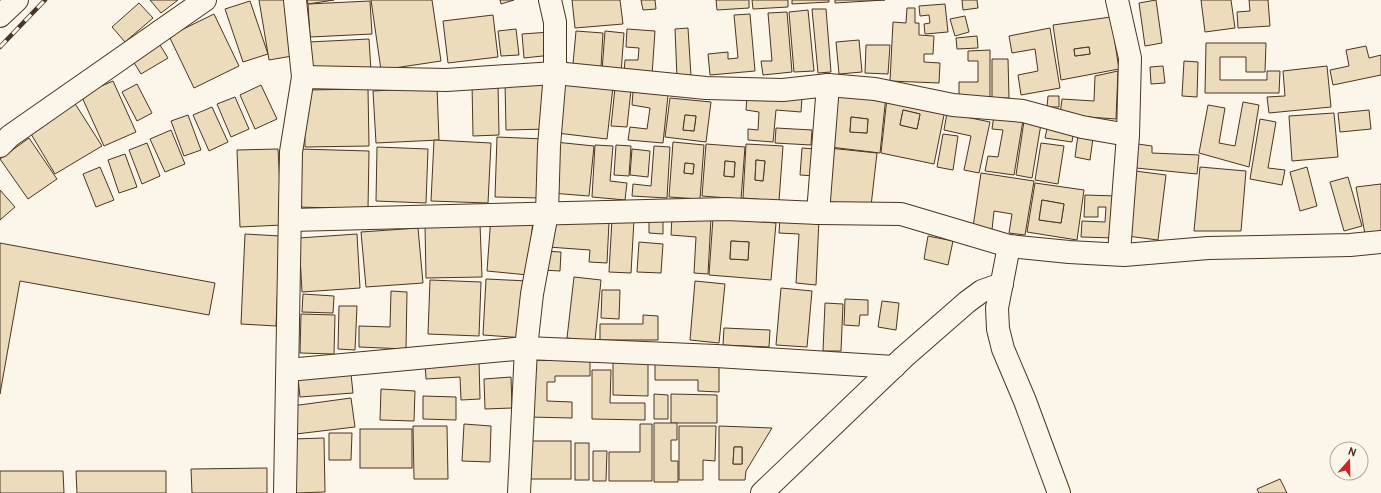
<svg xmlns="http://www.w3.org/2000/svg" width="1381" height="493" font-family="Overpass,sans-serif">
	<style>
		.building { fill: #ecdcbc; stroke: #4a3520; fill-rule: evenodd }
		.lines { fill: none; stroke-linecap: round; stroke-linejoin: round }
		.street-casing { stroke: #4a3520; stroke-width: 24 }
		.street { stroke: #fbf6e9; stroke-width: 22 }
		.rail-casing { stroke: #4a3520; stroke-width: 4.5 }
		.rail { stroke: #fbf6e9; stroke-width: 3; stroke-dasharray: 9; stroke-linecap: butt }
	</style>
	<rect width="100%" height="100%" fill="#fbf6e9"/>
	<g class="building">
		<path d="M 150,0 L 178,0 L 161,13 Z"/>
		<path d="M 259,0 L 289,0 L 298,55 L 269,60 Z"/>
		<path d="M 307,0 L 334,0 L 308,4 Z"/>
		<path d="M 371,0 L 432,0 L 441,61 L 381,70 Z"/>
		<path d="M 500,0 L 514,0 L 501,4 Z"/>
		<path d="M 572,0 L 620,0 L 623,24 L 575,28 Z"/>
		<path d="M 641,0 L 655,0 L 656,9 L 643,10 Z"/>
		<path d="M 716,0 L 749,0 L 749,8 L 717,10 Z"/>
		<path d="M 752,0 L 788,0 L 788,7 L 753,9 Z"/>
		<path d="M 792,0 L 829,0 L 829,2 L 792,4 Z"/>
		<path d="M 835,0 L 885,0 L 835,3 Z"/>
		<path d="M 962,0 L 977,0 L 978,8 L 963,10 Z"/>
		<path d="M 1156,0 L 1162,43 L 1145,46 L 1139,3 Z"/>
		<path d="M 1201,0 L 1231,0 L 1235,28 L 1205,32 Z"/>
		<path d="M 1249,0 L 1268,0 L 1270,26 L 1238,28 L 1237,12 L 1250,11 Z"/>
		<path d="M 250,1 L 268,54 L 243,62 L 225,9 Z"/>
		<path d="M 370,1 L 372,34 L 310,37 L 308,4 Z"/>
		<path d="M 139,3 L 153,18 L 125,42 L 112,27 Z"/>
		<path d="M 945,4 L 948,32 L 925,34 L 924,24 L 930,23 L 929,15 L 920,16 L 919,6 Z"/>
		<path d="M 907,8 L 915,8 L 915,23 L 919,23 L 919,35 L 934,36 L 933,54 L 924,54 L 924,62 L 940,63 L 939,83 L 890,81 L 893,22 L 906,23 Z"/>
		<path d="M 812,9 L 826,9 L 831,72 L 818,73 Z"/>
		<path d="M 808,10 L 814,71 L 794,72 L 789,12 Z"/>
		<path d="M 787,12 L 792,72 L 763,75 L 761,61 L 772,61 L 768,13 Z"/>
		<path d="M 214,14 L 239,66 L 194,88 L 169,36 Z"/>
		<path d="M 750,14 L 755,71 L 710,75 L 708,54 L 728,52 L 728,59 L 738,58 L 734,15 Z"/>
		<path d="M 493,15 L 498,57 L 448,63 L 443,21 Z"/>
		<path d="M 965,16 L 969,32 L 955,36 L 950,19 Z"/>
		<path d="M 1111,17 L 1119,69 L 1061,80 L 1053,25 ZM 1089,47 L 1090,54 L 1075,56 L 1074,49 Z"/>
		<path d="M 688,28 L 691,76 L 677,77 L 675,29 Z"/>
		<path d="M 1050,28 L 1060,88 L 1021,95 L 1018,75 L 1038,71 L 1035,49 L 1012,53 L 1009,36 Z"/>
		<path d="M 516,29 L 519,55 L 501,56 L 498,31 Z"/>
		<path d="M 627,29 L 655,31 L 652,75 L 624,73 L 625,60 L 638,60 L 639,48 L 626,47 Z"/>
		<path d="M 576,31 L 603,33 L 601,67 L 573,64 Z"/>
		<path d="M 605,31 L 624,33 L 621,73 L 602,71 Z"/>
		<path d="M 550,32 L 552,55 L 524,58 L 522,34 Z"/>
		<path d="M 977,36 L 978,48 L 957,49 L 956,38 Z"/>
		<path d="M 369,39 L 371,71 L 311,74 L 309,42 Z"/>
		<path d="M 859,40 L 862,72 L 839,74 L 836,42 Z"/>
		<path d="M 1206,43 L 1266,43 L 1265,72 L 1246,72 L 1246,57 L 1220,57 L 1220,80 L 1267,80 L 1267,71 L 1280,71 L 1279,93 L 1205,93 Z"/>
		<path d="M 160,45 L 168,58 L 141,74 L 133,61 Z"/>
		<path d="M 866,45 L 890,45 L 888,74 L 865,73 Z"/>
		<path d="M 1366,46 L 1369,58 L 1381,55 L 1381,75 L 1333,85 L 1330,70 L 1349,66 L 1346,50 Z"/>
		<path d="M 1089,47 L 1090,54 L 1075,56 L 1074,49 Z"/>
		<path d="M 990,50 L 990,97 L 959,97 L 959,82 L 978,82 L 978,61 L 968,61 L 968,51 Z"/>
		<path d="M 992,59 L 1008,59 L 1009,98 L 992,98 Z"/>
		<path d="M 1184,61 L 1198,62 L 1197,97 L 1182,96 Z"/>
		<path d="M 1163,66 L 1165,83 L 1151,84 L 1150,67 Z"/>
		<path d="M 1327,66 L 1331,107 L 1269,113 L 1267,97 L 1285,96 L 1283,71 Z"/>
		<path d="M 1118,71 L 1116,119 L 1060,115 L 1062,99 L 1094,101 L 1095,76 Z"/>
		<path d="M 113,81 L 136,132 L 104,146 L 81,95 Z"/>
		<path d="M 548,81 L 549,129 L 506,130 L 505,82 Z"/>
		<path d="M 563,82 L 613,87 L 607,139 L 557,133 Z"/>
		<path d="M 472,83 L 498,83 L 499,135 L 473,136 Z"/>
		<path d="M 137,84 L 152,113 L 137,121 L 122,92 Z"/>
		<path d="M 261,85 L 277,119 L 255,129 L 240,95 Z"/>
		<path d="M 437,87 L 439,140 L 376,143 L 373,91 Z"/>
		<path d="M 615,88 L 631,90 L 627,127 L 611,126 Z"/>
		<path d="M 368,89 L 369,146 L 305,147 L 304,90 Z"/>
		<path d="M 836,91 L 886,96 L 880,153 L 830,147 ZM 851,117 L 868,119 L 867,133 L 850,132 Z"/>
		<path d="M 633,92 L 668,95 L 663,143 L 628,140 L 630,127 L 647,129 L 650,108 L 632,105 Z"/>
		<path d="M 747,96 L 802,97 L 801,112 L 776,110 L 773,142 L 748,140 L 748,129 L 758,130 L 759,112 L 746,110 Z"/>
		<path d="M 1048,96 L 1059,96 L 1059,107 L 1047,107 Z"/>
		<path d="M 235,97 L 249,129 L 231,137 L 217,104 Z"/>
		<path d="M 670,98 L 711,102 L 706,142 L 665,137 ZM 685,115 L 696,116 L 694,131 L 683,130 Z"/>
		<path d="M 887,98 L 945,110 L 934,164 L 881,153 ZM 903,110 L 920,114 L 917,129 L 900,125 Z"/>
		<path d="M 74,102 L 102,146 L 55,174 L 28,129 Z"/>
		<path d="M 1243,102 L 1259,105 L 1249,167 L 1199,153 L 1208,105 L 1225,108 L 1219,143 L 1235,146 Z"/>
		<path d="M 212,107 L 228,142 L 209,151 L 193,115 Z"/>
		<path d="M 903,110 L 920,114 L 917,129 L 900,125 Z"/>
		<path d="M 1369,110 L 1371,129 L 1340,132 L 1338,113 Z"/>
		<path d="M 947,113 L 990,122 L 979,173 L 964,170 L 971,136 L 944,130 Z"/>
		<path d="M 1334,113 L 1338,157 L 1292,161 L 1289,116 Z"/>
		<path d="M 188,115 L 201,150 L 184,156 L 171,121 Z"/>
		<path d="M 685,115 L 696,116 L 694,131 L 683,130 Z"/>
		<path d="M 994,115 L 1023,120 L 1014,175 L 985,171 L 988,156 L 998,157 L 1003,130 L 992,129 Z"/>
		<path d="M 851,117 L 868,119 L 867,133 L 850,132 Z"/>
		<path d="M 1260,119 L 1276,122 L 1268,168 L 1285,170 L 1282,185 L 1250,179 Z"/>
		<path d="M 1024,121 L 1041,124 L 1032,178 L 1016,175 Z"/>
		<path d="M 1048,124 L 1074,129 L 1072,142 L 1045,138 Z"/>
		<path d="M 776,128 L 812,130 L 811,145 L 775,143 Z"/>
		<path d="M 171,130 L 185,164 L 165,172 L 150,139 Z"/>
		<path d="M 943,134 L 958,136 L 953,170 L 937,167 Z"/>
		<path d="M 1078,135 L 1093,138 L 1090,160 L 1075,157 Z"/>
		<path d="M 497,137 L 544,139 L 542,198 L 495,197 Z"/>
		<path d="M 29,138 L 57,179 L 28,199 L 0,159 Z"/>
		<path d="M 434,140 L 491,143 L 488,203 L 431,201 Z"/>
		<path d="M 555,142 L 594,146 L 589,196 L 551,193 Z"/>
		<path d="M 673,142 L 704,145 L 700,199 L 669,197 ZM 685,163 L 694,164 L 693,174 L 684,173 Z"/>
		<path d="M 147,143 L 160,176 L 142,184 L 129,150 Z"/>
		<path d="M 1041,143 L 1064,146 L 1058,184 L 1035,180 Z"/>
		<path d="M 706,144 L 745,147 L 741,199 L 702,196 ZM 725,161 L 735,162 L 734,177 L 724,176 Z"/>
		<path d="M 746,144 L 783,146 L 779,201 L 743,198 ZM 756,160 L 765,161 L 763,181 L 755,180 Z"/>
		<path d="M 1138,144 L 1152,146 L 1152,153 L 1199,155 L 1197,174 L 1136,168 Z"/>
		<path d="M 595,145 L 613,146 L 610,181 L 627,183 L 625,200 L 592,197 Z"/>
		<path d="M 616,145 L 631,146 L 629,176 L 614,175 Z"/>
		<path d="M 654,146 L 670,147 L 667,198 L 632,196 L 633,184 L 651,186 Z"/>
		<path d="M 377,147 L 428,149 L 426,203 L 376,201 Z"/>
		<path d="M 802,148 L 817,149 L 816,176 L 800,175 Z"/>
		<path d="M 829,148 L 877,153 L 871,206 L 823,201 Z"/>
		<path d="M 278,149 L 282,225 L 240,227 L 237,150 Z"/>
		<path d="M 299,149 L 369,151 L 368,209 L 298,207 Z"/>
		<path d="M 632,149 L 650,151 L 648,177 L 630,175 Z"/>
		<path d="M 125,154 L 137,187 L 119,193 L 108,160 Z"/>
		<path d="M 756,160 L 765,161 L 763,181 L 755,180 Z"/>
		<path d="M 725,161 L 735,162 L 734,177 L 724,176 Z"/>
		<path d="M 685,163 L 694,164 L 693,174 L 684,173 Z"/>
		<path d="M 100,167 L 114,200 L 96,207 L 83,174 Z"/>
		<path d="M 1200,167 L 1246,171 L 1241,231 L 1194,231 Z"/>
		<path d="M 1307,167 L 1317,206 L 1300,211 L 1290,172 Z"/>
		<path d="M 1135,171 L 1166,175 L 1158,240 L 1127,236 Z"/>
		<path d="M 981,173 L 1034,181 L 1025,235 L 1009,233 L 1012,214 L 994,211 L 992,230 L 973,227 Z"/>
		<path d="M 1348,177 L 1362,226 L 1344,231 L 1330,182 Z"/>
		<path d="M 1035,183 L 1084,190 L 1077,240 L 1027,232 ZM 1042,200 L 1064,204 L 1061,223 L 1039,220 Z"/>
		<path d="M 1381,184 L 1381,231 L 1365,234 L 1356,187 Z"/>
		<path d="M 0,190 L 15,207 L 0,220 Z"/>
		<path d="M 1085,195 L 1117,196 L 1115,238 L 1081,237 L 1082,221 L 1105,222 L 1106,207 L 1098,207 L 1098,217 L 1084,217 Z"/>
		<path d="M 1042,200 L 1064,204 L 1061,223 L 1039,220 Z"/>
		<path d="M 491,216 L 533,220 L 528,275 L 487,271 Z"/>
		<path d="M 672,216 L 711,218 L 708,274 L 694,273 L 696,237 L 671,235 Z"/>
		<path d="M 780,217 L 819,219 L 816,285 L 796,283 L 799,234 L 779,233 Z"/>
		<path d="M 713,218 L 776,223 L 771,280 L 709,275 ZM 731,241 L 749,242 L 748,260 L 730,259 Z"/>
		<path d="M 550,219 L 609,222 L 607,263 L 589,262 L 590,250 L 548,247 Z"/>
		<path d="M 612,219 L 634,220 L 631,273 L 609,272 Z"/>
		<path d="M 649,219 L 663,220 L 663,234 L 649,233 Z"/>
		<path d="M 480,224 L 482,277 L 426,278 L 425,225 Z"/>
		<path d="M 418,228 L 423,283 L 366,287 L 361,232 Z"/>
		<path d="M 245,234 L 280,236 L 276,326 L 241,324 Z"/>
		<path d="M 357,234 L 360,288 L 302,292 L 299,238 Z"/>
		<path d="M 928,236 L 953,241 L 948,265 L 924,259 Z"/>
		<path d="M 731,241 L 749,242 L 748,260 L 730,259 Z"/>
		<path d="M 639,242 L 663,244 L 661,273 L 637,272 Z"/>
		<path d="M 0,243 L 215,283 L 209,315 L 20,281 L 0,394 Z"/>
		<path d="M 543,251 L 561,252 L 560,271 L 542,270 Z"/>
		<path d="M 574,277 L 601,280 L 595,341 L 567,338 Z"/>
		<path d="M 486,279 L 528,281 L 525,338 L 483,335 Z"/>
		<path d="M 430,280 L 481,282 L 479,336 L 428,334 Z"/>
		<path d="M 695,281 L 725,284 L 719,343 L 690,340 Z"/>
		<path d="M 781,288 L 812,291 L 807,347 L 776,345 Z"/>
		<path d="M 602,290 L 620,290 L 619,319 L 601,318 Z"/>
		<path d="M 391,291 L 407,292 L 406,349 L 359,347 L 359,326 L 390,327 Z"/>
		<path d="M 303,294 L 334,296 L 333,313 L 302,312 Z"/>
		<path d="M 845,299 L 868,300 L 868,315 L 860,315 L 859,326 L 844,325 Z"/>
		<path d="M 882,301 L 899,303 L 896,330 L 878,327 Z"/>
		<path d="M 825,303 L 843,304 L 841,351 L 823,351 Z"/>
		<path d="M 339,306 L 357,306 L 355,350 L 338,349 Z"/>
		<path d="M 301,314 L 335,315 L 334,354 L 300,353 Z"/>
		<path d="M 643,315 L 658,316 L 658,340 L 600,340 L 600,324 L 643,324 Z"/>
		<path d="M 724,328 L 770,330 L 769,347 L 723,345 Z"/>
		<path d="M 479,360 L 480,399 L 461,400 L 460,377 L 426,379 L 425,362 Z"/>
		<path d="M 529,360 L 590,361 L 590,376 L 555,376 L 555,382 L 547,382 L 547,401 L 572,402 L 572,418 L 529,417 Z"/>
		<path d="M 655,360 L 719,361 L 719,392 L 698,391 L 698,380 L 655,380 Z"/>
		<path d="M 613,362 L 648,362 L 648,396 L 613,395 Z"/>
		<path d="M 592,370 L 611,370 L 610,403 L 645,403 L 645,420 L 592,419 Z"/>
		<path d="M 351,374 L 353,393 L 300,397 L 298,378 Z"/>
		<path d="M 511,377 L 512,408 L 485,409 L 484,379 Z"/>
		<path d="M 381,389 L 415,391 L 414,421 L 380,420 Z"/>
		<path d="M 654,394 L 668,395 L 668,419 L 654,419 Z"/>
		<path d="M 671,394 L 717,395 L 717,423 L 671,423 Z"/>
		<path d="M 423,396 L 456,397 L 456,420 L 423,419 Z"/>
		<path d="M 351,398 L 355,427 L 296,434 L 292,406 Z"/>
		<path d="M 654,423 L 677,423 L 677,440 L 671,440 L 671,461 L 678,461 L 678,482 L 654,482 Z"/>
		<path d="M 464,424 L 491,426 L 490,462 L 462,461 Z"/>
		<path d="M 640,424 L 652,424 L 652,481 L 609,481 L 609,452 L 640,452 Z"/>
		<path d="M 413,426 L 447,426 L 448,479 L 414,479 Z"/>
		<path d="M 679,426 L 716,426 L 715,461 L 703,460 L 703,480 L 679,480 Z"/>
		<path d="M 719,426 L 772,428 L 746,471 L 745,480 L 719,480 ZM 734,447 L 742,447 L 742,464 L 733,464 Z"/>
		<rect x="360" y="429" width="52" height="39"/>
		<path d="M 329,433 L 352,433 L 351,460 L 329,460 Z"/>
		<path d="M 324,438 L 325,492 L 295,493 L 293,439 Z"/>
		<rect x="529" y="441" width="42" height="38"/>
		<rect x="575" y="443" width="14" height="37"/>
		<path d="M 734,447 L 742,447 L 742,464 L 733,464 Z"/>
		<path d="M 593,451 L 607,451 L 606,481 L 593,481 Z"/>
		<path d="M 267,468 L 267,493 L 192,493 L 191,469 Z"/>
		<path d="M 0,471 L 63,471 L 64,493 L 0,493 Z"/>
		<path d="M 76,471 L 166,471 L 166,493 L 77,493 Z"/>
		<path d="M 1280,479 L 1287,493 L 1259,493 L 1257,489 Z"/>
	</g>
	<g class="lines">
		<defs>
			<g id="street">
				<path d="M 1117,0 L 1130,58 L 1128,135"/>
				<path d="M 0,16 L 17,0"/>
				<path d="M 303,77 L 446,80 L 555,73 L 706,88 L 783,90 L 828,85 L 875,89 L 953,105 L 1023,111 L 1082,127 L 1128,135 L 1119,253"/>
				<path d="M 0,146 L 10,136 L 205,0"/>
				<path d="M 818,213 L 828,85"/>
				<path d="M 291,220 L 726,209 L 818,213 L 901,214 L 1009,246 L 1069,252 L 1124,255 L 1208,248 L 1350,245 L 1381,242"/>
				<path d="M 1009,246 L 997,308 L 998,329 L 1003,349 L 1025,401 L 1059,493"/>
				<path d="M 288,370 L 526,348 L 716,356 L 894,367"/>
				<path d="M 285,493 L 291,152 L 303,77 L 295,0"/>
				<path d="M 519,493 L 526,348 L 532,294 L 547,213 L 549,146 L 555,73 L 555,22 L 550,0"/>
				<path d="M 762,493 L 904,357 L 967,302 L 982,291 L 1002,284"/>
			</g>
		</defs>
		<use href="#street" class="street-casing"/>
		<use href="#street" class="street"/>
		<defs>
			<path id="rail" d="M 0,47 L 45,0"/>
		</defs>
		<use href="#rail" class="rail-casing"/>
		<use href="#rail" class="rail"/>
	</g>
	<g transform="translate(1349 461) rotate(20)"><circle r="19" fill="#fbf6e9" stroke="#b4a999"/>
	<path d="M0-3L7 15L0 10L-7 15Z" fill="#c62828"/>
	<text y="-6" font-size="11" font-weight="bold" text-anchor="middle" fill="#4a3520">N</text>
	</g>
</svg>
